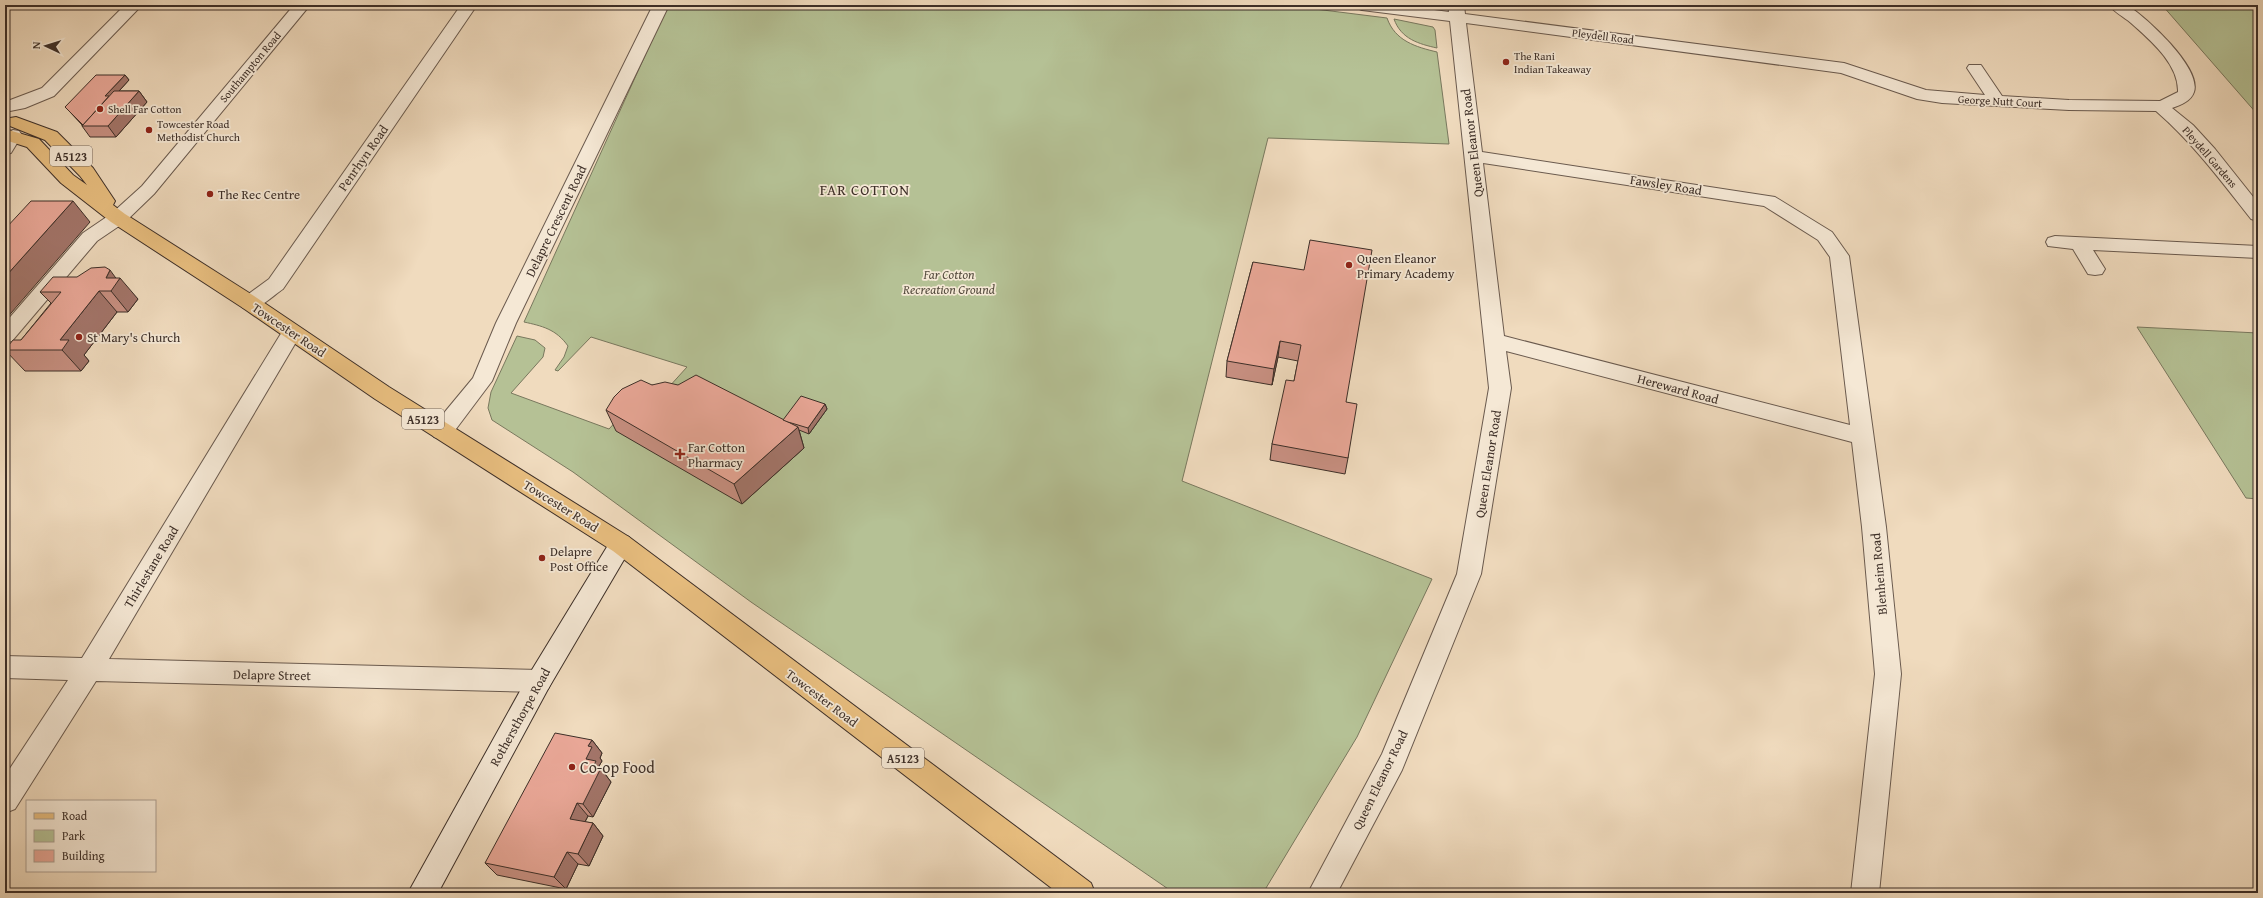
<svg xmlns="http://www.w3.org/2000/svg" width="2263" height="898" font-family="'Gentium Book Plus',serif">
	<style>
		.green { fill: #b5c195; stroke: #79785e }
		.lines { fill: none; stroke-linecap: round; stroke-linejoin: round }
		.street-casing { stroke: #6a5a4e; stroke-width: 2 }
		.secondary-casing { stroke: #3d2f28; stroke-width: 2 }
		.primary-casing { stroke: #3d2f28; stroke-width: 2 }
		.street { fill: #f5e8d5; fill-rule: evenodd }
		.secondary { fill: #f5e8d5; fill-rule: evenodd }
		.primary { fill: #e8be7f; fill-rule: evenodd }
		.wall { fill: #c89082; stroke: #3d2f28 }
		.shaded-wall { fill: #a3756a; stroke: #3d2f28 }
		.building { fill: #e9a797; stroke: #3d2f28 }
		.poi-dot { fill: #8f2418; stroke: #f5e8d5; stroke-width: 1.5 }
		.labels { text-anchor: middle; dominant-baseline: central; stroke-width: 3.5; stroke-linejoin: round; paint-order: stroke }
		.far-street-label { font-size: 11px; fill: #3d2f28; stroke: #f5e8d5 }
		.far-poi-label { font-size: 11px; fill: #3d2f28; stroke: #f5e8d5; text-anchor: start }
		.shield { fill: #f5e8d5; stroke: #74665c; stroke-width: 1 }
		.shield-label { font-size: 12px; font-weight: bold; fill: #3d2f28 }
		.street-label { font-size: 13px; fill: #3d2f28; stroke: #f5e8d5 }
		.poi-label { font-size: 13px; fill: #3d2f28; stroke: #f5e8d5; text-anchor: start }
		.park-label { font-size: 13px; font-style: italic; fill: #554c3e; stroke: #f5e8d5 }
		.quarter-label { font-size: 15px; letter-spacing: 1px; fill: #3d2f28; stroke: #f5e8d5 }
		.near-poi-label { font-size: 16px; fill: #3d2f28; stroke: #f5e8d5; text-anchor: start }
	</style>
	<rect width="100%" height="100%" fill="#f0dbbe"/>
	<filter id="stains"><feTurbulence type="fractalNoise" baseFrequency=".005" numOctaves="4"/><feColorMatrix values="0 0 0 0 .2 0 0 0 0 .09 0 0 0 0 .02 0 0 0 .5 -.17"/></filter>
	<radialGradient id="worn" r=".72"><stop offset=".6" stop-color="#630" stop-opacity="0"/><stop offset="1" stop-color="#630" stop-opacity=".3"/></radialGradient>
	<g class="green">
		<path d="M 668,5 L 1283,5 L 1387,18 C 1395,41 1416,47 1437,52 L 1449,144 L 1268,138 L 1182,481 L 1432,579 L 1357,737 L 1263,893 L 1174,893 L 751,602 L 573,472 L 492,420 L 488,408 L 491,392 L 517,336 L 535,340 L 545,348 L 543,357 L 511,393 L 609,429 L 642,393 L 658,399 L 687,367 L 591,337 L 558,371 L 555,370 L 564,357 L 568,346 C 556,329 542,326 524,322 Z"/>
		<path d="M 2162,5 L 2258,5 L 2258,115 Z"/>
		<path d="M 1394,19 L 1433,27 L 1435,30 L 1437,48 C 1419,44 1401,39 1394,19 Z"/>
		<path d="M 2137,327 L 2258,333 L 2258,499 L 2246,498 Z"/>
	</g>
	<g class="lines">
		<defs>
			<g id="street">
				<path d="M 125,5 L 142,5 L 54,96 L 25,108 L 5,112 L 5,102 L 42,88 Z"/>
				<path d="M 294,5 L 310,5 L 154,194 L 125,222 L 97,241 L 12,341 L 5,343 L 5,323 L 83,233 L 111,214 L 142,186 Z"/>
				<path d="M 461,5 L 477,5 L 283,289 C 271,297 258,312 243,308 L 240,303 L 243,298 L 269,279 Z"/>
				<path d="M 653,5 L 669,5 L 516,323 L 492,381 L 450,437 L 442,439 L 434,437 L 431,431 L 434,425 L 473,378 L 496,323 Z"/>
				<path d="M 1354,5 L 1397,5 L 1449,12 L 1448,5 L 1464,5 L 1465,14 L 1844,63 L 1926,90 L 1985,95 L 1967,68 L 1969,65 L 1981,65 L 2002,96 L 2069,100 L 2160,101 L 2178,92 C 2179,64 2150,40 2131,23 C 2124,17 2114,12 2109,5 L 2127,5 C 2146,17 2202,68 2194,92 C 2191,101 2181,105 2172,108 L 2193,125 L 2215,149 L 2258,203 L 2258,221 L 2251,219 C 2221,181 2193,143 2156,111 L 2069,110 L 1942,103 L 1917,99 L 1841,73 L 1466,23 L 1482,152 L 1775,197 L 1832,232 L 1849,256 L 1886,527 L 1901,674 L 1879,893 L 1851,893 L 1875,674 L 1862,527 L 1852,442 L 1506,351 L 1511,388 L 1481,574 L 1402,770 L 1337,893 L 1308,893 L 1382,754 L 1457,574 L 1489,388 L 1450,21 L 1362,10 L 1357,8 ZM 1483,163 L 1764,206 L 1818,240 L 1830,257 L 1850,425 L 1504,336 Z"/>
				<path d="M 13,130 L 19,131 L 22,135 L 11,153 L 5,154 L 5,134 Z"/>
				<path d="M 2055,236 L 2258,246 L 2258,258 L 2093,250 L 2105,269 L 2102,274 L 2095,275 L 2088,274 L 2073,249 L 2048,246 L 2046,242 L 2048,238 Z"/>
				<path d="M 292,325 L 299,327 L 302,332 L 109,659 L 539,670 L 548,673 L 552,681 L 548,689 L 539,692 L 96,681 L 15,809 L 5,813 L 5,776 L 68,680 L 5,678 L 5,656 L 82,658 L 285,327 Z"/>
			</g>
			<path id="secondary" d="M 621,534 L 629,537 L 633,544 L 629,551 L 548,689 L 438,893 L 408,893 L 530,673 L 613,537 Z"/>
			<path id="primary" d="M 16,117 L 57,132 L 93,168 L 115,201 L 113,205 L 125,214 L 257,298 L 389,387 L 629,537 L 1091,883 L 1095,893 L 1058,893 L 613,551 L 375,399 L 243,308 L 111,222 L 61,183 L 27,147 L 5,140 L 5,129 L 39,139 L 73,175 L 87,185 L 80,176 L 45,140 L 10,126 L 7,122 L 10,118 Z"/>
		</defs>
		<use href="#street" class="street-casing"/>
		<use href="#secondary" class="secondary-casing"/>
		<use href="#primary" class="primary-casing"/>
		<use href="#street" class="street"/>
		<use href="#secondary" class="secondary"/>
		<use href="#primary" class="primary"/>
	</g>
	<g class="wall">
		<path d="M 125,75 L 129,80 L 119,91 L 139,91 L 147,102 L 116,137 L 90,137 L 82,126 L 82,125 L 70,112 L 65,107 Z"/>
		<path d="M 1253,262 L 1346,402 L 1348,458 L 1345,474 L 1270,460 L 1272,444 L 1294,381 L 1298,361 L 1278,357 L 1272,385 L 1226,377 L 1227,361 Z"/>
		<path d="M 116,278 L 138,299 L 128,312 L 117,312 L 84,355 L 89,361 L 81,371 L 25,371 L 5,350 L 5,349 L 21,340 L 51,303 L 40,292 Z"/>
		<path d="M 652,385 L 783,420 L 825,404 L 827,409 L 809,434 L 799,430 L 804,448 L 742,504 L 616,431 L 606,410 Z"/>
		<path d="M 592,740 L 602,753 L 600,758 L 602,761 L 599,766 L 611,782 L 593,817 L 588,816 L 585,822 L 593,823 L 603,836 L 589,866 L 578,864 L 566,889 L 497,875 L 485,863 Z"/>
	</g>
	<g class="shaded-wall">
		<path d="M 125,75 L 129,80 L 109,102 L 105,96 Z"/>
		<path d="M 139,91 L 147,102 L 116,137 L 108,126 Z"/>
		<path d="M 73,201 L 90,222 L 5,320 L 5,277 Z"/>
		<path d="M 110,270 L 118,281 L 120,278 L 138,299 L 128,312 L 111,291 L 106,278 Z"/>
		<path d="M 99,291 L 117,312 L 84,355 L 89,361 L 81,371 L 62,350 L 60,340 Z"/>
		<path d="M 1280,341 L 1278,357 L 1272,385 L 1274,369 Z"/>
		<path d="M 825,404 L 827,409 L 809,434 L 808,428 Z"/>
		<path d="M 798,427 L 804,448 L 742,504 L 734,484 Z"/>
		<path d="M 592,740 L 602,753 L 600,758 L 602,761 L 599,766 L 611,782 L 593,817 L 583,804 L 586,759 L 588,746 Z"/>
		<path d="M 577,803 L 588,816 L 580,831 L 570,819 Z"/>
		<path d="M 593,823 L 603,836 L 589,866 L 578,854 Z"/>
		<path d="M 567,852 L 578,864 L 566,889 L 554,877 Z"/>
	</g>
	<g class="building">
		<path d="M 96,75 L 125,75 L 105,96 L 109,96 L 83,125 L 65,107 Z"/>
		<path d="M 114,91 L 139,91 L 108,126 L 82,126 Z"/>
		<path d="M 31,201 L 73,201 L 5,277 L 5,229 Z"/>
		<path d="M 1310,240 L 1372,250 L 1346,402 L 1357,404 L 1348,458 L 1272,444 L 1286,380 L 1294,381 L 1301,345 L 1280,341 L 1274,369 L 1227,361 L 1253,262 L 1304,270 Z"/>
		<path d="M 105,267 L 110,270 L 106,278 L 120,278 L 111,291 L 99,291 L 60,340 L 69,340 L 62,350 L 5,350 L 13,340 L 21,340 L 61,292 L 40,292 L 53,277 L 77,277 L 91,268 Z"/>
		<path d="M 696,375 L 798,427 L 734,484 L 606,410 L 614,397 L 622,389 L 641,380 L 652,385 L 665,382 L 678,385 Z"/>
		<path d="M 801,396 L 825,404 L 808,428 L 788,422 L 783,420 Z"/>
		<path d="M 555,733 L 592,740 L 588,746 L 592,747 L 586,759 L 596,761 L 593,767 L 601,768 L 583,804 L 577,803 L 570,819 L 593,823 L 578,854 L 567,852 L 554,877 L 485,863 Z"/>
	</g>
	<g class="poi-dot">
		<circle cx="1506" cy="62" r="4"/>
		<circle cx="100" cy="109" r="4"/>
		<circle cx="149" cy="130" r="4"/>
		<circle cx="210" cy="194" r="4"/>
		<circle cx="1349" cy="265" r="4"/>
		<circle cx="79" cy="337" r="4"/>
		<path d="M678 448h4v4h4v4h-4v4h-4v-4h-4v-4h4z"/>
		<circle cx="542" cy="558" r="4"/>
		<circle cx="572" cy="767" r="4"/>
	</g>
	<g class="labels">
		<g class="far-street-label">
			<text transform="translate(1603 36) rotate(7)">Pleydell Road</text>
			<text transform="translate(250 67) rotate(-50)">Southampton Road</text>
			<text transform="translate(2000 101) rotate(3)">George Nutt Court</text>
			<text transform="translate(2210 157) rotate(49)">Pleydell Gardens</text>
		</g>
		<g class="far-poi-label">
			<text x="1514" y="56">The Rani<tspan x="1514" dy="13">Indian Takeaway</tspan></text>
			<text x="108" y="109">Shell Far Cotton</text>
			<text x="157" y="124">Towcester Road<tspan x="157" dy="13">Methodist Church</tspan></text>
		</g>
		<g class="shield">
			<rect x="50" y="146" width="42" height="20" rx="3"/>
			<rect x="402" y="409" width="42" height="20" rx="3"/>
			<rect x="882" y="748" width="42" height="20" rx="3"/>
		</g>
		<g class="shield-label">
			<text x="71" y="156">A5123</text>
			<text x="423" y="419">A5123</text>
			<text x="903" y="758">A5123</text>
		</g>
		<g class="street-label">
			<text transform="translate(1472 143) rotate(-97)">Queen Eleanor Road</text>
			<text transform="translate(363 158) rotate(-55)">Penrhyn Road</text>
			<text transform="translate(1666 185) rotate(9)">Fawsley Road</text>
			<text transform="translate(556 221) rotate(-64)">Delapre Crescent Road</text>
			<text transform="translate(289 330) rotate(34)">Towcester Road</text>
			<text transform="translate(1678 389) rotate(15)">Hereward Road</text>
			<text transform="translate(1488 464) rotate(-81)">Queen Eleanor Road</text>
			<text transform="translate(561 506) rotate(32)">Towcester Road</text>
			<text transform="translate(151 567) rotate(-59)">Thirlestane Road</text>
			<text transform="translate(1879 574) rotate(-95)">Blenheim Road</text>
			<text transform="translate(272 675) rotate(1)">Delapre Street</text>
			<text transform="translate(822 698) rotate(37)">Towcester Road</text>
			<text transform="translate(520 717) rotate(-61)">Rothersthorpe Road</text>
			<text transform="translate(1380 780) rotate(-64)">Queen Eleanor Road</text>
		</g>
		<g class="poi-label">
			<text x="218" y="194">The Rec Centre</text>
			<text x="1357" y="258">Queen Eleanor<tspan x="1357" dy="15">Primary Academy</tspan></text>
			<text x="87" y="337">St Mary's Church</text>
			<text x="688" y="447">Far Cotton<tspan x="688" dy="15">Pharmacy</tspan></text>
			<text x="550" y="551">Delapre<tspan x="550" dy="15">Post Office</tspan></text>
		</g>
		<g class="park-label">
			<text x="949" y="274">Far Cotton<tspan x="949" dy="15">Recreation Ground</tspan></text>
		</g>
		<g class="quarter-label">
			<text x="865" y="189">FAR COTTON</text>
		</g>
		<g class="near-poi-label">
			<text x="580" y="767">Co-op Food</text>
		</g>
	</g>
	<rect width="2263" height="898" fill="none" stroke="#f0dbbe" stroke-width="20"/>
	<rect x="6" y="6" width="2251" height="886" fill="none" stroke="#3d2f28" stroke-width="2"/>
	<rect x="10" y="10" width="2243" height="878" fill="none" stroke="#3d2f28"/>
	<rect x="26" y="800" width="130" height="72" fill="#f5e8d5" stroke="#ab9e90"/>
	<rect x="34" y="813" width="20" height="6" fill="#e8be7f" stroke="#ab9e90"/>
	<text x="62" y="820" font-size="12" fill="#3d2f28">Road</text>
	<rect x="34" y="830" width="20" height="12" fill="#b5c195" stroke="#ab9e90"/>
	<text x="62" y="840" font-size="12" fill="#3d2f28">Park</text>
	<rect x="34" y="850" width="20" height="12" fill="#e9a797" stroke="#ab9e90"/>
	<text x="62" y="860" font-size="12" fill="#3d2f28">Building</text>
	<g transform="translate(46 46) rotate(274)" stroke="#f5e8d5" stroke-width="3" paint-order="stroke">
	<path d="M0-3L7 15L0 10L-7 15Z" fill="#3d2f28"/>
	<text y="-6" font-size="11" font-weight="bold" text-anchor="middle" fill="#3d2f28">N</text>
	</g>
	<rect width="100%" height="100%" filter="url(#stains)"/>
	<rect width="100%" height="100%" fill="url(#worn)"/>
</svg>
